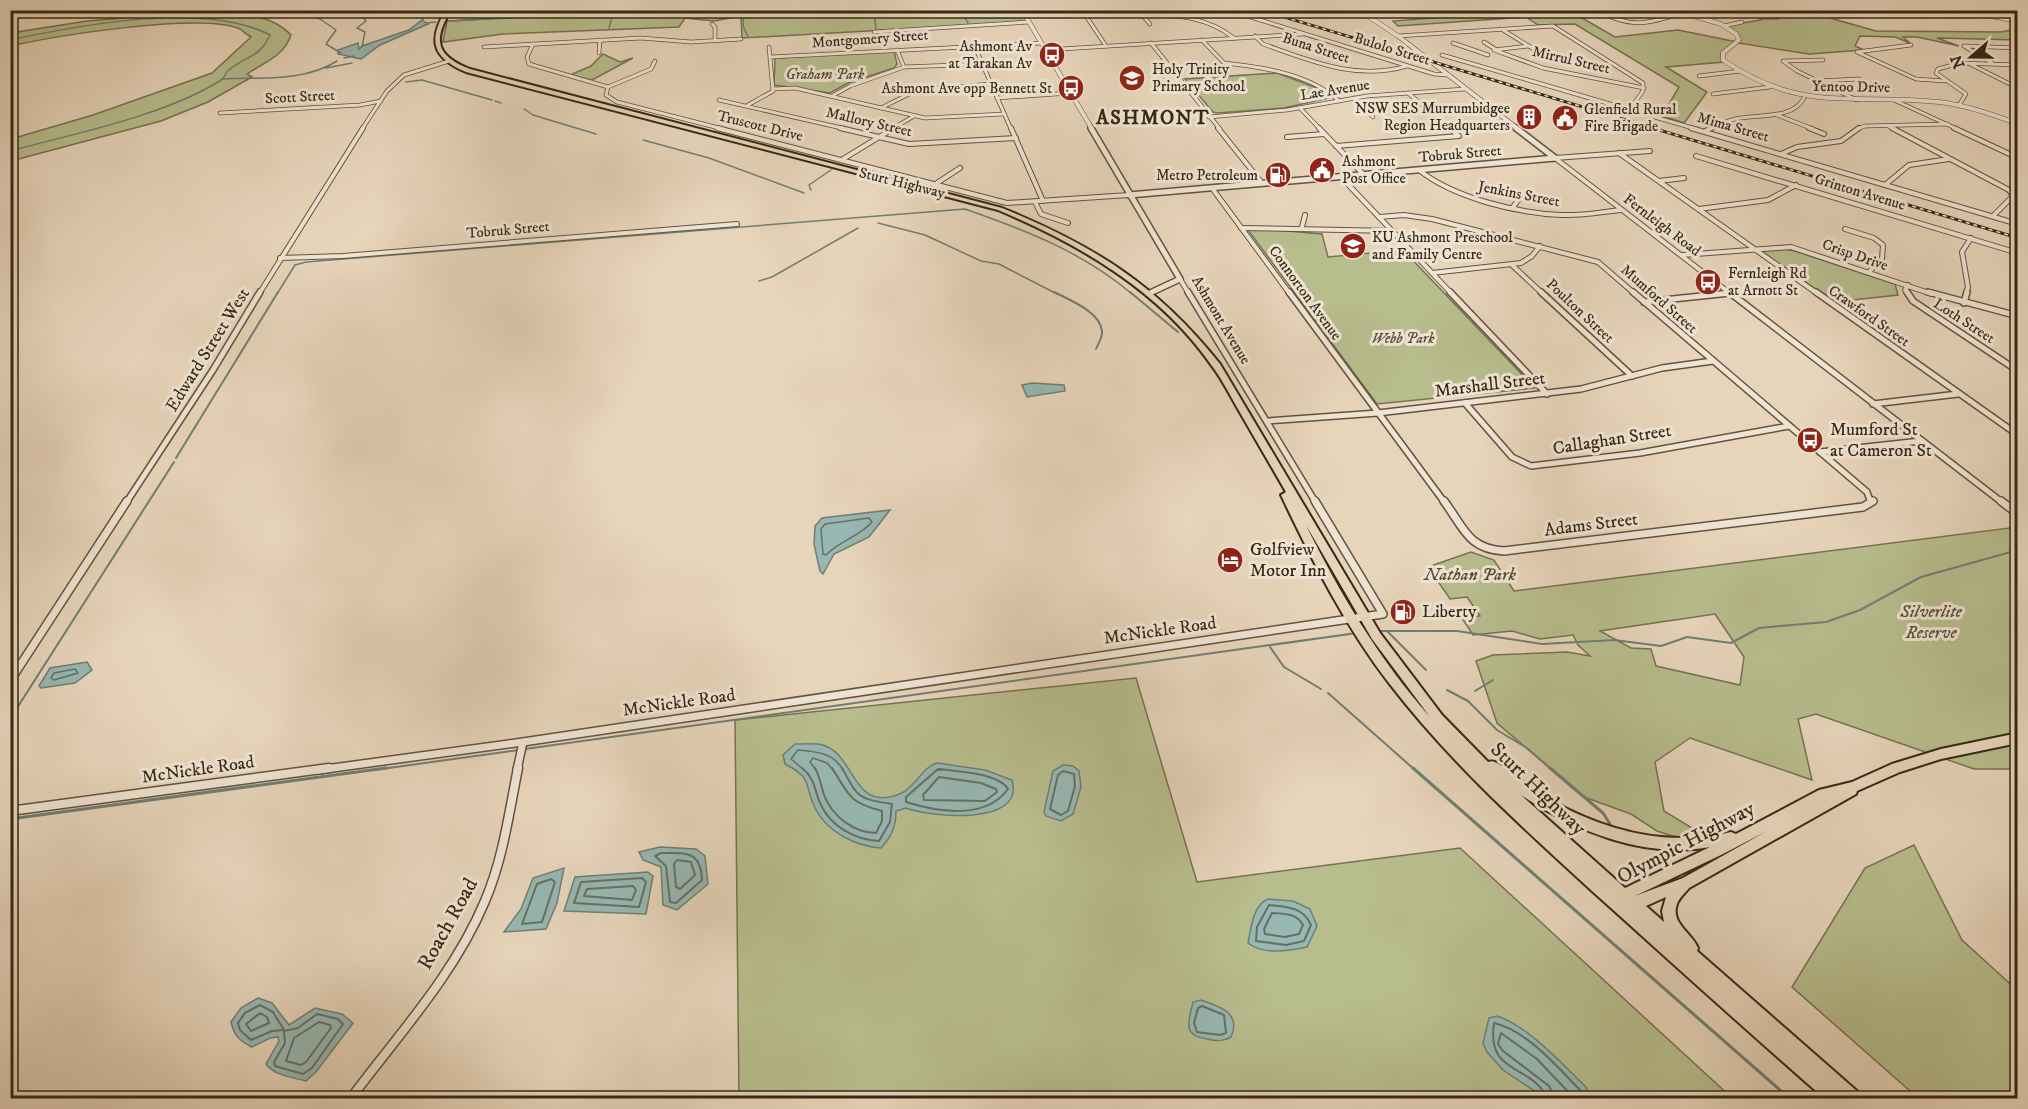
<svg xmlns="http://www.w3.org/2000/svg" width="2028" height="1109" font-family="'IM FELL DW Pica',serif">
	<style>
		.green { fill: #b8bd8e; stroke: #767252; stroke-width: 1.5; fill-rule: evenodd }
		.water { fill: #97b8b3; stroke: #707e74; stroke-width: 1.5 }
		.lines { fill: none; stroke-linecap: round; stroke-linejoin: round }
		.shore-far1 { stroke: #667064; stroke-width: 1.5 }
		.shore { stroke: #667064; stroke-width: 2 }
		.stream-far2 { stroke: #707e74; stroke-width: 1.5 }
		.stream-far1 { stroke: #707e74; stroke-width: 2 }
		.stream { stroke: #707e74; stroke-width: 3 }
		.minor-far4-casing { stroke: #62533f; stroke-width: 4.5 }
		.minor-far3-casing { stroke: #62533f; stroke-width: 6 }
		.minor-far2-casing { stroke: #62533f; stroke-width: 8 }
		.minor-far1-casing { stroke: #62533f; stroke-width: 10 }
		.minor-casing { stroke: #62533f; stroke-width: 11 }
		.tertiary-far1-casing { stroke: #62533f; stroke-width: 5 }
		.tertiary-casing { stroke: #62533f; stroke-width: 8 }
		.trunk-casing { stroke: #352816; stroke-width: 4 }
		.minor-far4 { stroke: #efe4d3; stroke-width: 3 }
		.minor-far3 { stroke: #efe4d3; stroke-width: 4 }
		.minor-far2 { stroke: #efe4d3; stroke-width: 5 }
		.minor-far1 { stroke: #efe4d3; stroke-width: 7 }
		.minor { stroke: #efe4d3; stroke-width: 8 }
		.tertiary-far1 { stroke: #efe4d3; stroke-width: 4 }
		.tertiary { stroke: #efe4d3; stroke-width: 5 }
		.trunk { fill: #e7d5bb; fill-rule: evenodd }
		.rail-casing { stroke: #352816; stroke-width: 3 }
		.rail { stroke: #efe4d3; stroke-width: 1.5; stroke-dasharray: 4; stroke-linecap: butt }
		.labels { text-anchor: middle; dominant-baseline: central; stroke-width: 6; stroke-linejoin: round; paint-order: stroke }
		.far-street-label { font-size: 15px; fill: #352816; stroke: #efe4d3 }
		.far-poi-label { font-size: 15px; fill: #352816; stroke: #efe4d3; text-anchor: start }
		.far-park-label { font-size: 15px; font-style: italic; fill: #564d34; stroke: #efe4d3 }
		.street-label { font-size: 18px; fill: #352816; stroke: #efe4d3 }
		.poi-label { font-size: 18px; fill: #352816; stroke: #efe4d3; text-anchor: start }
		.park-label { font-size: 18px; font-style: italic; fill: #564d34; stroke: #efe4d3 }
		.far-district-label { font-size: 20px; font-weight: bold; letter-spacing: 1.5px; fill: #352816; stroke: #efe4d3 }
		.near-street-label { font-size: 21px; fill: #352816; stroke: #efe4d3 }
	</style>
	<rect width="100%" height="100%" fill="#e7d5bb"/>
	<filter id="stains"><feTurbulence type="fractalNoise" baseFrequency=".00333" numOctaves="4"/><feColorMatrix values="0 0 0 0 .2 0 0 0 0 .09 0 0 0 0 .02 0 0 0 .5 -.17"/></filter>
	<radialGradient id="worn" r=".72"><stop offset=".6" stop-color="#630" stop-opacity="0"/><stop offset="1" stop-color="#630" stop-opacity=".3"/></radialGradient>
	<g class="green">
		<path d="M 640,10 L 1021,10 L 1028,22 L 742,38 L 741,16 L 714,21 L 685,18 L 679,27 L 503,34 L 443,42 L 447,21 Z"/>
		<path d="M 1816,10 L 1823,16 L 1876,31 L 2001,32 L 2017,29 L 2018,40 L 1937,38 L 1959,46 L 1917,37 L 1903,37 L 1910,43 L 1895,37 L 1860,36 L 1855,46 L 1864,50 L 1809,54 L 1738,43 L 1740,38 L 1724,26 L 1761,20 L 1760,19 L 1778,19 L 1773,13 Z"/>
		<path d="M 1525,11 L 1570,11 L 1615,37 L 1678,30 L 1737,42 L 1721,54 L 1724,62 L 1666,67 L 1707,92 L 1684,123 L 1662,116 L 1679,87 L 1575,24 L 1538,25 L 1526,17 L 1398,26 L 1393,21 Z"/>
		<path d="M 187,13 C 221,13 267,9 291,35 C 284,56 265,62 247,74 L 252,77 L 208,102 L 161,121 L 11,161 L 11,139 L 93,115 L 212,73 L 251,37 C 247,35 243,31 240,29 C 201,12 55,36 11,46 L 11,33 L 87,21 Z"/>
		<path d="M 894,51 L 897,64 L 894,68 L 848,83 L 830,93 L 774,85 L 775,58 Z"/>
		<path d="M 603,54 L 620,62 L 633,58 L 592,80 L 570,75 L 591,66 Z"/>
		<path d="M 1277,73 L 1320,89 L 1329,98 L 1284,108 L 1217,113 L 1213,112 L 1185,79 Z"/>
		<path d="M 1264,229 L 1322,234 L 1328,257 L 1403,250 L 1535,388 L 1377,404 L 1248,230 Z"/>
		<path d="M 1778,248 L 1795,251 L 1895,284 L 1898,295 L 1834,302 L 1760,250 Z"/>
		<path d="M 2017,527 L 2017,769 L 1974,769 L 1816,714 L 1798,719 L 1812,780 L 1690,738 L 1655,762 L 1664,811 L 1697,831 L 1690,837 L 1675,837 L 1657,831 L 1631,814 L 1584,797 L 1497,723 L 1476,661 L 1493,655 L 1567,652 L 1590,656 L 1578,645 L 1573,635 L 1540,639 L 1512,631 L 1473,635 L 1462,618 L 1480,616 L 1467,597 L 1450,599 L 1428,567 L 1471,552 L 1494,560 L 1514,591 ZM 1715,614 L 1744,657 L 1740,685 L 1656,666 L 1651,649 L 1631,648 L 1600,631 Z"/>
		<path d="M 1136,678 L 1197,882 L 1460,848 L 1732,1098 L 739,1098 L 735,720 Z"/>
		<path d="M 1914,845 L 1962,940 L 2017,990 L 2017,1098 L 1918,1098 L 1792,987 L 1865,868 Z"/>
	</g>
	<g class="water">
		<path d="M 422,20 L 428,24 L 380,45 L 361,59 L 338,54 L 338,50 L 358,43 L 359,49 L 362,46 L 409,30 Z"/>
		<path d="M 1032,383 L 1064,385 L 1065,391 L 1027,397 L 1022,385 Z"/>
		<path d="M 890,510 L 869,537 L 834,554 L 823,574 L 820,571 L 814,544 L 815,526 L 822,518 Z"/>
		<path d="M 87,662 L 92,670 L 75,683 L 41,688 L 39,686 L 50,668 Z"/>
		<path d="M 795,744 C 804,744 815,743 823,745 C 855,755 852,808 894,796 C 915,791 921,767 937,763 L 985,770 L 1012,780 C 1026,827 929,817 906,808 L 896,811 C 896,827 891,837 881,848 C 855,846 827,832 815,808 C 803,783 814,779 785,764 L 783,755 Z"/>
		<path d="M 1063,765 L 1073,766 L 1079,771 L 1081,787 L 1073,814 L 1061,821 L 1046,816 L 1044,812 L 1053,771 Z"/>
		<path d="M 660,847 L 696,849 L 705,856 L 708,884 L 677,910 L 663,905 L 661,867 L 643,860 L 639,852 Z"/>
		<path d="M 564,868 L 557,903 L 546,929 L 504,932 L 521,909 L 533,878 Z"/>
		<path d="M 648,872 L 653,876 L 646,914 L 564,911 L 575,877 Z"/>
		<path d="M 1268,899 L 1293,901 L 1310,909 L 1317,926 L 1307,947 C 1288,951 1263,955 1248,943 C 1251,928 1253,905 1268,899 Z"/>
		<path d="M 258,998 L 272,1003 L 289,1025 L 315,1008 L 342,1014 L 353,1023 L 316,1072 L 306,1081 C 292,1077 275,1076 266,1064 L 279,1041 L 278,1037 L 270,1038 L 252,1047 C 239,1041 234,1035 231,1022 L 241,1008 Z"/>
		<path d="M 1201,1000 C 1219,1006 1242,1013 1231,1037 C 1223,1042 1216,1041 1207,1039 C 1181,1035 1189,1022 1193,1002 Z"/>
		<path d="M 1497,1016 C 1528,1026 1562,1064 1586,1087 L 1588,1092 L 1587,1098 L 1545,1098 L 1503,1070 L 1487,1052 L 1483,1043 L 1489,1018 Z"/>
	</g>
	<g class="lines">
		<g class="shore-far1">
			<path d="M 869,518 L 872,522 C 859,537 839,541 826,555 L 823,554 L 821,529 L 825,524 Z"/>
			<path d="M 75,669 L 78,673 L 54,680 L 51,678 L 54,673 Z"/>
			<path d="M 804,770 L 791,759 L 798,750 C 816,752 833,752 843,770"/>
			<path d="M 816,770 L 810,762 L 813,758 L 827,763 L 833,770"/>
			<path d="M 937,770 L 942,770"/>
		</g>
		<g class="shore">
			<path d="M 802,768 C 816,779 814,791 821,805 C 831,827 856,840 879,841 L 890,822 L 892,804 C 857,798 859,799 842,768"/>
			<path d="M 815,768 C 820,777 821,786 824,795 C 832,816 854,833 876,833 L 882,821 L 882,811 C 848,802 850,796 832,768"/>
			<path d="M 938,769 C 956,771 998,773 1008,789 C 986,820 938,812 906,802 L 906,797 Z"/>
			<path d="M 1063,771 L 1074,774 L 1075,786 L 1068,811 L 1061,815 L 1050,809 L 1058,775 Z"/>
			<path d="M 939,777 L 981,783 L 996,789 L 997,792 L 985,801 L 924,800 L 923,795 Z"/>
			<path d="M 661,853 C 685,853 701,850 702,880 L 676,903 L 670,902 L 666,866 L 655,856 Z"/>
			<path d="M 677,860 L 691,862 L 695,875 L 680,889 L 676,887 L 674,864 Z"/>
			<path d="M 642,878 L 646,882 L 639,907 L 574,903 L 581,882 Z"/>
			<path d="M 551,879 L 555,882 L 542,922 L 522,924 L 537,884 Z"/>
			<path d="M 633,886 L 636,890 L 632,900 L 584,896 L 587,889 Z"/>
			<path d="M 1269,905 C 1288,907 1303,907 1311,925 L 1304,941 L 1286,945 L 1256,941 L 1257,927 Z"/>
			<path d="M 1272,913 C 1284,914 1297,913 1303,925 L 1299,934 L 1285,937 L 1265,934 L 1264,929 Z"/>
			<path d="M 260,1005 L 273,1012 L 284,1030 L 272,1031 L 251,1040 L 240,1030 L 238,1023 L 245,1013 Z"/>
			<path d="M 1202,1006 L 1224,1015 L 1226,1033 L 1220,1035 L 1197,1032 L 1194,1023 L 1198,1008 Z"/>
			<path d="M 260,1013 L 267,1017 L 269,1023 L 251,1031 L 246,1024 Z"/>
			<path d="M 317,1014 L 338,1019 L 343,1024 L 312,1068 L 303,1074 L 275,1066 L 274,1062 L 285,1043 L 284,1031 L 298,1028 Z"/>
			<path d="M 319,1022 L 330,1025 L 331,1028 L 306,1062 L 301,1065 L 286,1061 L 294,1038 Z"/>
			<path d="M 1547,1098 C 1531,1063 1486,1076 1494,1023 C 1528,1031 1557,1067 1581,1091 L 1582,1098"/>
			<path d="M 1555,1098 L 1549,1086 L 1503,1051 L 1498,1044 L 1501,1033 L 1537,1059 L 1574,1098"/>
		</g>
		<g class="stream-far2">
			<path d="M 297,10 L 320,19 L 336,30 L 326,44 L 341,53"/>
			<path d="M 360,10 L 366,12 L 362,16 L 366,21 L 357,28 L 365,32 L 362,47"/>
			<path d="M 744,10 L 743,26 L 748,37"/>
			<path d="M 874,10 L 876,29"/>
			<path d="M 961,10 L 968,23"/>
			<path d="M 422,21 L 428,10"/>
			<path d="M 451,21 L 659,10"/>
			<path d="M 427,23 L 436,22"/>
			<path d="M 609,28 L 612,17"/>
			<path d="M 10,40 C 80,25 205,1 270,35 C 259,59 246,55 229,70 C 225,73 225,78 221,80 C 167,115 73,134 10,151"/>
			<path d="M 344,58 L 354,56"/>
			<path d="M 326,68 L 352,63"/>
			<path d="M 223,79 C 261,77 304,82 337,61"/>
			<path d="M 406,82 L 422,80 L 492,100"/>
			<path d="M 495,101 L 501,103"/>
			<path d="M 524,109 L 533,115 L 596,134"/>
			<path d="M 643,140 L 709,158 L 804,193"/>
			<path d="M 811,190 L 809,185 L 831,170"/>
			<path d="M 878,223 L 925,235 L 981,261 L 999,264 L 1057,294"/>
			<path d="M 759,281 L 772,277 L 858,228"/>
			<path d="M 277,294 L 295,265 L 306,262 L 965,209 C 1025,230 1083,252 1132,294"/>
		</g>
		<g class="stream-far1">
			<path d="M 1054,292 C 1070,300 1100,312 1102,331 C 1103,337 1098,344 1096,349"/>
			<path d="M 1130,292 L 1178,332"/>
			<path d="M 176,458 L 278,292"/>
			<path d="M 1377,631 L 1457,631 L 1542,644 L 1614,640 L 1661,646 L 1687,637 L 1731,643 L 1759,628 L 1826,622 L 1860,610 L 1921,577 L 2018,550"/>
			<path d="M 1388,632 L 1426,670"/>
			<path d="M 1270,647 L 1284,667 L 1321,689"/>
			<path d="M 1447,690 L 1468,701 L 1497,730 L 1527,748 L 1552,770"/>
			<path d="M 1475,691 L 1493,680"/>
			<path d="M 1328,693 L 1415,770"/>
			<path d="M 10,719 L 174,462"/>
			<path d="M 525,749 L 1357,633"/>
			<path d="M 374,770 L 519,750"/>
		</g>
		<g class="stream">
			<path d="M 1413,768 L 1789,1098"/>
			<path d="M 1550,768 L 1603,813 L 1610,824"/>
			<path d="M 10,819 L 386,768"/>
		</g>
		<defs>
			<g id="minor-far4">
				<path d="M 1082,10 L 1106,46"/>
				<path d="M 1138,10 L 1150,24"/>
				<path d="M 1228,10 L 1434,74 L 1447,75"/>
				<path d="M 1596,10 C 1630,28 1646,25 1681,13"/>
				<path d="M 1143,16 C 1176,14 1207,17 1234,38"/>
				<path d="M 712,24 L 715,27 L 715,41"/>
				<path d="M 1724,26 L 1742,22"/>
				<path d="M 1503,30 L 1540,53"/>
				<path d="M 874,32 L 1029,22"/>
				<path d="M 1255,36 L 1263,44 C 1311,61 1356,81 1407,66"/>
				<path d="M 1398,36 L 1553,26 L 1643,83 L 1643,91 L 1630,109"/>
				<path d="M 1202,40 L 1224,63 C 1263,67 1310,74 1339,101"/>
				<path d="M 1484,42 L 1495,49"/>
				<path d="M 1151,43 L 1220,129"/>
				<path d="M 1453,43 L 1488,55"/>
				<path d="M 533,44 L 527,57 L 529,64 L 608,87 L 651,69 L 655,61"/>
				<path d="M 974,45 L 1011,129"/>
				<path d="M 1911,45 L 1857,52 L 1916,79 L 1945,81"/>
				<path d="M 1528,46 L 1494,50 L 1543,68 L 1644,88"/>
				<path d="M 484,47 L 641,38 L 691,42 L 741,39"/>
				<path d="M 897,50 L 904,67"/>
				<path d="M 1045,50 L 1303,34"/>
				<path d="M 599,53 L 600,40"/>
				<path d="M 1442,55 L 1696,129"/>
				<path d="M 771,57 L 1041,43"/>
				<path d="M 1823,60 L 1783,61 L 1797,71 L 1857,100"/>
				<path d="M 1968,63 L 2018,88"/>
				<path d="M 1992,63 L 1964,46 L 2018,48"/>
				<path d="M 1699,76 L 1740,71"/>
				<path d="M 1818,81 L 1859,79"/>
				<path d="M 608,87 L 606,95 L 617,102 L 723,129"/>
				<path d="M 773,89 L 795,88 L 925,118 L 1004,114"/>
				<path d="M 1408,93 L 1451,129"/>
				<path d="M 1713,94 L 1770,87"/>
				<path d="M 832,96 L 850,86 L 904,67 L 982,64"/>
				<path d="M 997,98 L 1070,93"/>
				<path d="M 1354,98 L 1373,117"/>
				<path d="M 719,100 L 846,129"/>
				<path d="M 1894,100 L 1957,129"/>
				<path d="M 748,105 L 773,91 L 769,47"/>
				<path d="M 1959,105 L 1966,94 L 1936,73 L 1938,69 L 1960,63 L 2018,65"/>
				<path d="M 881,108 L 917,90 L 991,84"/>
				<path d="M 1300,108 L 1320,129"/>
				<path d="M 220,113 L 360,105 L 381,101"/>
				<path d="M 1777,115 L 1813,129"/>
				<path d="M 1209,117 L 1287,110 L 1367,96 L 1465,89"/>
				<path d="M 1888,126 L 1895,129"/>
				<path d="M 362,129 L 387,91 L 404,75 L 449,61"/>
				<path d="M 892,129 L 914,116"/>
				<path d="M 1709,129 C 1717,126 1726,121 1735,119 C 1756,114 1793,120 1804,98"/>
				<path d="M 1857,129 L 1865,126 L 1948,124"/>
			</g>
			<g id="minor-far3">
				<path d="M 717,128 L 1007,203 L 1129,195"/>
				<path d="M 840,128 L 909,144 L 1016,138"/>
				<path d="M 1011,128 L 1043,201"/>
				<path d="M 1218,128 L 1262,183"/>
				<path d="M 1319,128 L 1363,174"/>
				<path d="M 1691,128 L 2018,224"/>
				<path d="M 1809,128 L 1824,134"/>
				<path d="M 1892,128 L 2009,190 L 2013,196 L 1993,216"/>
				<path d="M 1954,128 L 2018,158"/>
				<path d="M 1705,131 L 1712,128"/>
				<path d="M 1287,137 L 1324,134"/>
				<path d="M 1336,146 L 1459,136 L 1449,128"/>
				<path d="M 1619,153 L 1818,294"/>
				<path d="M 1781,154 L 1797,147 L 1841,141 L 1859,128"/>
				<path d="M 1696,156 L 2018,253"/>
				<path d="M 1555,158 L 1731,294"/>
				<path d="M 1555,158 L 1650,151"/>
				<path d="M 843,159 L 894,128"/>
				<path d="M 1419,170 C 1454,198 1517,213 1561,215 C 1581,216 1602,212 1621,210"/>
				<path d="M 1340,176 L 1452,294"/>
				<path d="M 1659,181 L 1684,178"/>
				<path d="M 937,183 L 960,168"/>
				<path d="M 1885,185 L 1909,165 L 1949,159"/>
				<path d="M 1212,188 L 1290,294"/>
				<path d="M 1035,202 L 1041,214 L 1068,223"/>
				<path d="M 1513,207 L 1522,195"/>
				<path d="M 1699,209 L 1768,200 L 1796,185"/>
				<path d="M 1379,217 L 1404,215 L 1432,219 L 1598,262 L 1635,294"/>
				<path d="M 1302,227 L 1305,215"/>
				<path d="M 1241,228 L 1393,231"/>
				<path d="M 1845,229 L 1874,238 L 1883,245 L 1882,259 L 1869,272"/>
				<path d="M 1682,255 L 1791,247 L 1932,294"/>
				<path d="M 280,258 L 343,256 L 737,224"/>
				<path d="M 1512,265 L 1543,294"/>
				<path d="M 1432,273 L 1521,263 L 1532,256 L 1540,246"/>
				<path d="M 1180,279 L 1189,294"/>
				<path d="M 259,294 L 363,128"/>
				<path d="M 1725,294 L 1730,293"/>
				<path d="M 1908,294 L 1905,290 L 1908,285"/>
				<path d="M 1966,294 L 1968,287 L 1962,252 L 1971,238"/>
			</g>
			<g id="minor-far2">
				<path d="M 1188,292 L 1316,503"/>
				<path d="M 1289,292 L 1445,503"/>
				<path d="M 1450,292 L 1547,394"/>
				<path d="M 1541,292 L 1632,376"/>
				<path d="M 1633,292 L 1867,492 L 1871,503"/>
				<path d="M 1729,292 L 2003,503"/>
				<path d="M 1816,292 L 2018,435"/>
				<path d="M 1907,292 L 1913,301 L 2018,371"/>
				<path d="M 1928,292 L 2018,316"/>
				<path d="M 1644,302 L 1730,293"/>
				<path d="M 1964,303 L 1967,292"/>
				<path d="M 1465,403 L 1512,457 L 1531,466 L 1640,453 L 1789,426"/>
				<path d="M 1873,404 L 1958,394"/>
				<path d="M 1267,421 L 1378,413 L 1581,389 L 1662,368 L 1713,361"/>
				<path d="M 1820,452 L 1921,441"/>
				<path d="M 126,503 L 213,370 L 260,292"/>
			</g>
			<g id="minor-far1">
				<path d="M 1444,501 C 1464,528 1468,549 1504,551 L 1863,507 L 1873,501"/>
				<path d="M 2001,501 L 2018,514"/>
				<path d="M 10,681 L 127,501"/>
				<path d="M 318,770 L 523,742 L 1383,614 L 1315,501"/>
				<path d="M 517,770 L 523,742"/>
			</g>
			<g id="minor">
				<path d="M 10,811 L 329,768"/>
				<path d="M 351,1098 C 398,1035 454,975 485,901 C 503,859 509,813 518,768"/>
			</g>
			<g id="tertiary-far1">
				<path d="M 1022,10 L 1092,129"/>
				<path d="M 1673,10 L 1721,24 L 1736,34 L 1739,40 L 1723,53 L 1723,60 C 1802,114 1852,93 1939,102 C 1966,105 1992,114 2018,124"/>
				<path d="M 1957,10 L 2018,21"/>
				<path d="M 1372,12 L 1407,10"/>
				<path d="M 1365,14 L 1398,36 L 1518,129"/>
			</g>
			<g id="tertiary">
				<path d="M 1091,128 L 1180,279 L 1150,293"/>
				<path d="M 1516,128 L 1555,158"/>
				<path d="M 1129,195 L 1555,158"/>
			</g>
			<path id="trunk" d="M 446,10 L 451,10 C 432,41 437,56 470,69 L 1002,208 C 1095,246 1157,285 1220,364 L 1380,633 L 1442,715 L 1488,762 C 1493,761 1492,761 1497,763 C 1515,774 1531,789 1550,800 C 1595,825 1647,842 1699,837 C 1710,837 1721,834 1731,832 L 1736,834 L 1819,790 L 1852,782 L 1892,764 L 1941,749 L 2018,733 L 2018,743 L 1941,759 L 1900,772 L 1857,791 L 1856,794 L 1689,888 C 1685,893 1679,898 1677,904 C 1670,923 1692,933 1698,948 L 1697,951 L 1858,1092 L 1860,1098 L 1824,1098 C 1746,1030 1669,960 1591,890 C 1520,825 1448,760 1389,683 C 1345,626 1312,560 1281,495 L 1286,492 C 1270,464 1254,437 1238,409 C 1230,395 1222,379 1212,366 C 1160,291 1081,245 998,210 L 466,72 C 433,58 427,41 446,10 ZM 1306,525 L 1372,639 L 1430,717 C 1379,659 1340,594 1306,525 ZM 1521,795 C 1575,831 1644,859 1710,847 L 1625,888 ZM 1767,831 L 1683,878 L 1635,896 L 1721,855 ZM 1666,897 L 1662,911 L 1664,922 L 1646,906 Z"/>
		</defs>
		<use href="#minor-far4" class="minor-far4-casing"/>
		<use href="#minor-far3" class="minor-far3-casing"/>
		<use href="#minor-far2" class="minor-far2-casing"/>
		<use href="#minor-far1" class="minor-far1-casing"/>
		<use href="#minor" class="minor-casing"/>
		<use href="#tertiary-far1" class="tertiary-far1-casing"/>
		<use href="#tertiary" class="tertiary-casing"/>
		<use href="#trunk" class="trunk-casing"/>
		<use href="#minor-far4" class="minor-far4"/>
		<use href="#minor-far3" class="minor-far3"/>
		<use href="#minor-far2" class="minor-far2"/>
		<use href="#minor-far1" class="minor-far1"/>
		<use href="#minor" class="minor"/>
		<use href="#tertiary-far1" class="tertiary-far1"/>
		<use href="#tertiary" class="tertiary"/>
		<use href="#trunk" class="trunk"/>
		<defs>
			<path id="rail" d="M 1261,10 L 2018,238"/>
		</defs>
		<use href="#rail" class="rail-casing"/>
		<use href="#rail" class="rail"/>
	</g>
	<defs>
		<symbol id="bus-disc" viewBox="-11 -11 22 22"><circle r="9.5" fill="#8f2418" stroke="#efe4d3"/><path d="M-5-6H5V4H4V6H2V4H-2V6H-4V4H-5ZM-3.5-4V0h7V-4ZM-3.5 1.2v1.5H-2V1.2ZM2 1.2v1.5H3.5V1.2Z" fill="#fff"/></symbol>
		<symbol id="school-disc" viewBox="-11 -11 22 22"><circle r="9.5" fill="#8f2418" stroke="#efe4d3"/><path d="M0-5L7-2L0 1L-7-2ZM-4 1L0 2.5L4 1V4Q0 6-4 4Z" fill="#fff"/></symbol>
		<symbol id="building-disc" viewBox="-11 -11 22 22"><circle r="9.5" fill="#8f2418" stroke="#efe4d3"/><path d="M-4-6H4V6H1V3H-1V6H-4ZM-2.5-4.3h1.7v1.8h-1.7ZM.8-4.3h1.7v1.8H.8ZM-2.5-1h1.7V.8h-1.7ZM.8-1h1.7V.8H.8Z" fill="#fff"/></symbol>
		<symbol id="civic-disc" viewBox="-11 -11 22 22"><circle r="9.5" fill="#8f2418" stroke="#efe4d3"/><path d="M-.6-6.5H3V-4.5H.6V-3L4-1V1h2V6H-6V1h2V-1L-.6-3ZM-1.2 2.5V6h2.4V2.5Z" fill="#fff"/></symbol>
		<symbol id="fuel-disc" viewBox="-11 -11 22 22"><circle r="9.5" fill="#8f2418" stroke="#efe4d3"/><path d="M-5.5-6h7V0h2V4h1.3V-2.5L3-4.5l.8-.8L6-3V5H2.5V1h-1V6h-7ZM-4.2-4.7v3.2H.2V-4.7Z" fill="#fff"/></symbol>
		<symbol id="hotel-disc" viewBox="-11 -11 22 22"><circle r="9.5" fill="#8f2418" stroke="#efe4d3"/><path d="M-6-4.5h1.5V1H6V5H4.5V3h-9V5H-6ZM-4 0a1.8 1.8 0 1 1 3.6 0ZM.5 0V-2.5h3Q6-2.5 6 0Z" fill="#fff"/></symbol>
	</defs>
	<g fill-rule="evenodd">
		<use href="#bus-disc" x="1037" y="40" width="30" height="30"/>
		<use href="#school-disc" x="1117" y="63" width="30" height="30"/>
		<use href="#bus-disc" x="1056" y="73" width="30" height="30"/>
		<use href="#building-disc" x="1514" y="102" width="30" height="30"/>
		<use href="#civic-disc" x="1550" y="103" width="30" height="30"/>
		<use href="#civic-disc" x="1307" y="155" width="30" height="30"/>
		<use href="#fuel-disc" x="1263" y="160" width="30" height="30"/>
		<use href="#school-disc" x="1338" y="231" width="30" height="30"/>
		<use href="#bus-disc" x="1693" y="267" width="30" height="30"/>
		<use href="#bus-disc" x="1795" y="425" width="30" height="30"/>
		<use href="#hotel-disc" x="1215" y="545" width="30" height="30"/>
		<use href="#fuel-disc" x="1388" y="597" width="30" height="30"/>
	</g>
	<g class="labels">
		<g class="far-street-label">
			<text transform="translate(870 39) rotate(-4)">Montgomery Street</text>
			<text transform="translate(1316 48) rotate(18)">Buna Street</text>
			<text transform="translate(1392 49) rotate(17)">Bulolo Street</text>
			<text transform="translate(1571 60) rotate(13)">Mirrul Street</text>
			<text transform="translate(1851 87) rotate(1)">Yentoo Drive</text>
			<text transform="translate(1335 90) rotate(-9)">Lae Avenue</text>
			<text transform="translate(300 97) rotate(-3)">Scott Street</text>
			<text transform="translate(869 122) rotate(13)">Mallory Street</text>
			<text transform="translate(760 126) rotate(14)">Truscott Drive</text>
			<text transform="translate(1733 127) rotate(16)">Mima Street</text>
			<text transform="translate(1460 154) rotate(-5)">Tobruk Street</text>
			<text transform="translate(902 183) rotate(14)">Sturt Highway</text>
			<text transform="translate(1860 192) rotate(17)">Grinton Avenue</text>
			<text transform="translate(1519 194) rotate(11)">Jenkins Street</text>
			<text transform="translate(1662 225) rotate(37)">Fernleigh Road</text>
			<text transform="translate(508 230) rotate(-5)">Tobruk Street</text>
			<text transform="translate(1855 255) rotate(19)">Crisp Drive</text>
			<text transform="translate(1305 293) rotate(54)">Connorton Avenue</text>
			<text transform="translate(1659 299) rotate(41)">Mumford Street</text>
			<text transform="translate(1580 311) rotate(43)">Poulton Street</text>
			<text transform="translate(1869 316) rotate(35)">Crawford Street</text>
			<text transform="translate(1221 320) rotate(59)">Ashmont Avenue</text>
			<text transform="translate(1964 321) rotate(33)">Loth Street</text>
		</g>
		<g class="far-poi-label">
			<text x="1032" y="46" text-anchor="end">Ashmont Av<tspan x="1032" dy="17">at Tarakan Av</tspan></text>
			<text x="1152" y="69">Holy Trinity<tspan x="1152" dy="17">Primary School</tspan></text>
			<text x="1052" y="88" text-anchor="end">Ashmont Ave opp Bennett St</text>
			<text x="1510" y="108" text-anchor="end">NSW SES Murrumbidgee<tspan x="1510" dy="17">Region Headquarters</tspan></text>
			<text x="1584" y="109">Glenfield Rural<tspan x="1584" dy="17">Fire Brigade</tspan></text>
			<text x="1342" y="161">Ashmont<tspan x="1342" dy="17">Post Office</tspan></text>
			<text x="1258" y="175" text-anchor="end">Metro Petroleum</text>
			<text x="1372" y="237">KU Ashmont Preschool<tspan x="1372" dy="17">and Family Centre</tspan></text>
			<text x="1728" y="273">Fernleigh Rd<tspan x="1728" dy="17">at Arnott St</tspan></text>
		</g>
		<g class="far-park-label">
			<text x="825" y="74">Graham Park</text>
			<text x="1403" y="338">Webb Park</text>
		</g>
		<g class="street-label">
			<text transform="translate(208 350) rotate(-58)">Edward Street West</text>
			<text transform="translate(1490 385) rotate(-7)">Marshall Street</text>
			<text transform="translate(1612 440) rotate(-9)">Callaghan Street</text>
			<text transform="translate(1591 525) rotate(-7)">Adams Street</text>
			<text transform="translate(1160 631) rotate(-8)">McNickle Road</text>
			<text transform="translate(679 703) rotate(-8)">McNickle Road</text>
			<text transform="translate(198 770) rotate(-8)">McNickle Road</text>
		</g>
		<g class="poi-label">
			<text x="1830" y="430">Mumford St<tspan x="1830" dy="21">at Cameron St</tspan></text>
			<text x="1250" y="550">Golfview<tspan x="1250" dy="21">Motor Inn</tspan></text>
			<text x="1422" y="612">Liberty</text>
		</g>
		<g class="park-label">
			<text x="1470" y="575">Nathan Park</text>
			<text x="1931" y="612">Silverlite<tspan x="1931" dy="21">Reserve</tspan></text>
		</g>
		<g class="far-district-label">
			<text x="1153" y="118">ASHMONT</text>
		</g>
		<g class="near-street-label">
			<text transform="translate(1538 789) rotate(44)">Sturt Highway</text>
			<text transform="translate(1686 843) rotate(-28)">Olympic Highway</text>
			<text transform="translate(448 924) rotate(-61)">Roach Road</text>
		</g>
	</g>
	<rect width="2028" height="1109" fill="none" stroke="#e7d5bb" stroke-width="36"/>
	<rect x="12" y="12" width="2004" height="1085" fill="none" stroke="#352816" stroke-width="3"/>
	<rect x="18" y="18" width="1992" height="1073" fill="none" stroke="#352816" stroke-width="1.5"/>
	<g transform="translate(1971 57) rotate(250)" stroke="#efe4d3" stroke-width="4.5" paint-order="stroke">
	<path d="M0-4.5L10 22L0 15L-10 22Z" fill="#352816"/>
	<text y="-9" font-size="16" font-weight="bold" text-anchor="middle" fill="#352816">N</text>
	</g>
	<rect width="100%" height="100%" filter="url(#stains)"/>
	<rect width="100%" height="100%" fill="url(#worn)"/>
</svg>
